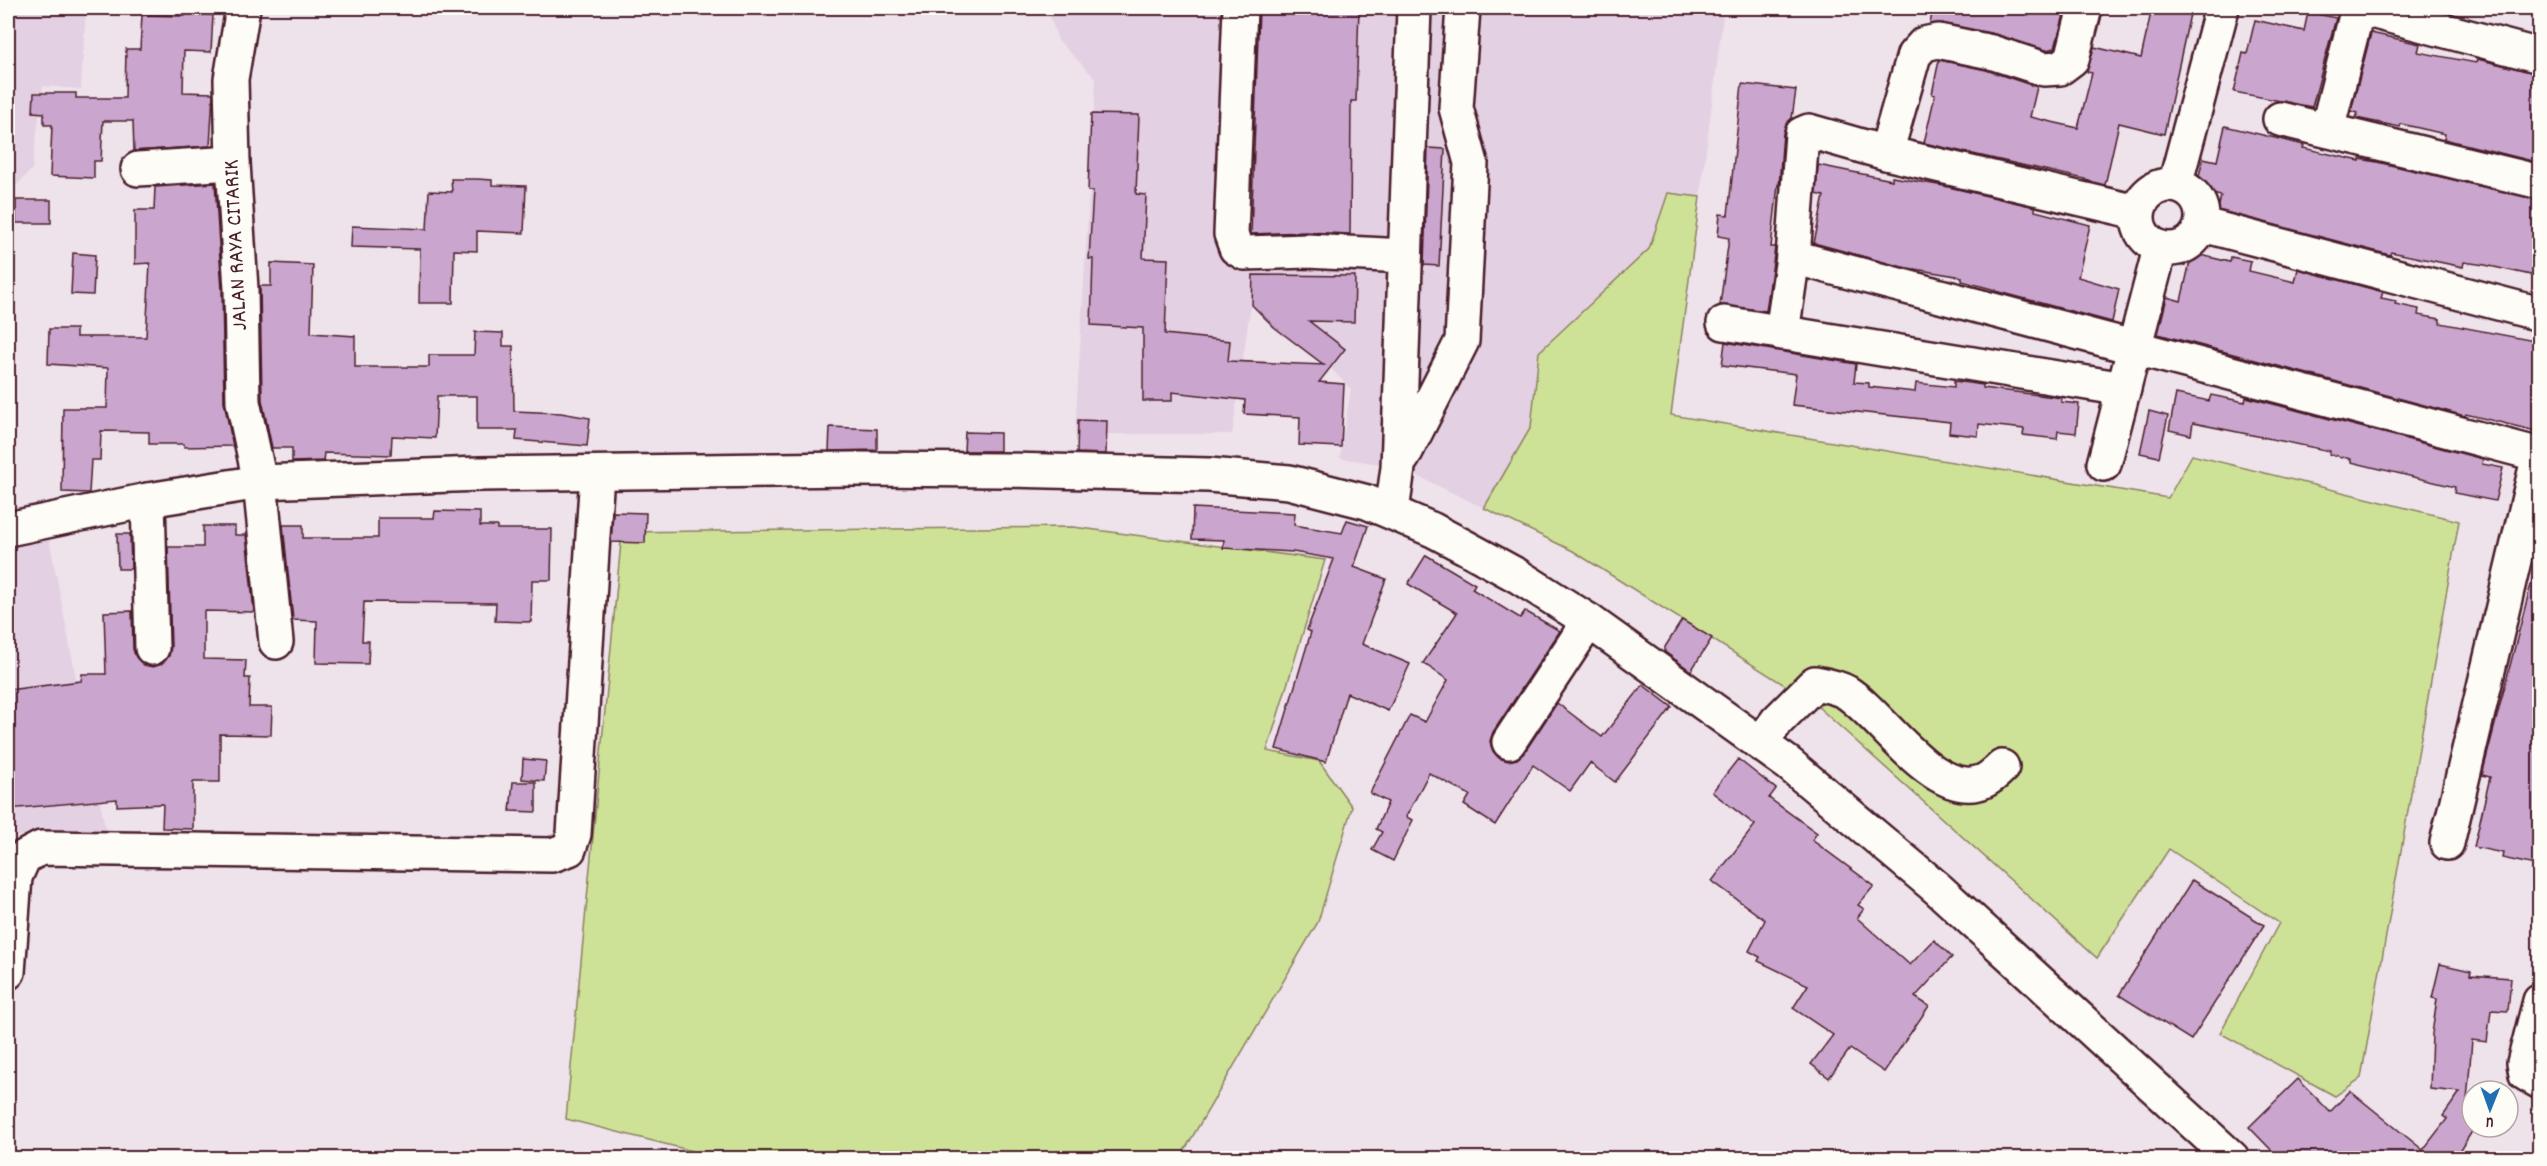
<svg xmlns="http://www.w3.org/2000/svg" width="2547" height="1166" font-family="Dekko,sans-serif">
	<style>
		.built { fill: #e3d0e2 }
		.green { fill: #cee297; stroke: #8c8061; stroke-width: 1.5 }
		.building { fill: #caa5ce; stroke: #4a1f2b; stroke-width: 1.5 }
		.lines { fill: none; stroke-linecap: round; stroke-linejoin: round }
		.minor-casing { stroke: #4a1f2b; stroke-width: 38 }
		.minor { stroke: #fdfcf7; stroke-width: 33 }
		.labels { text-anchor: middle; dominant-baseline: central; stroke-width: 5; stroke-linejoin: round; paint-order: stroke }
		.street-label { font-size: 22px; fill: #4a1f2b; stroke: #fdfcf7 }
	</style>
	<rect width="100%" height="100%" fill="#eee2eb"/>
	<filter id="ink" filterUnits="userSpaceOnUse"><feTurbulence type="fractalNoise" baseFrequency=".0167" numOctaves="2"/><feDisplacementMap in="SourceGraphic" scale="12" xChannelSelector="R" yChannelSelector="G"/><feConvolveMatrix kernelMatrix="1 2 1 2 8 2 1 2 1" color-interpolation-filters="sRGB"/></filter>
	<g filter="url(#ink)">
		<g class="built">
			<path d="M 8,8 L 86,8 L 81,89 L 43,86 L 32,169 L 8,194 Z"/>
			<path d="M 1047,8 L 1724,8 L 1700,197 L 1668,193 L 1649,249 L 1539,352 L 1531,427 L 1484,508 L 1399,467 L 1340,458 L 1351,389 L 1253,290 L 1232,434 L 1075,434 L 1096,79 L 1058,40 Z"/>
			<path d="M 42,502 L 107,838 L 8,836 L 8,509 Z"/>
		</g>
		<g class="green">
			<path d="M 1668,193 L 1700,197 L 1671,415 L 2168,498 L 2192,455 L 2459,521 L 2361,1078 L 2335,1096 L 2220,1033 L 2279,923 L 2169,849 L 2097,958 L 1816,705 L 1573,551 L 1484,508 L 1531,427 L 1539,352 L 1649,249 Z"/>
			<path d="M 1073,527 L 1325,560 L 1267,751 L 1319,761 L 1352,807 L 1318,922 L 1180,1158 L 720,1158 L 566,1119 L 622,532 Z"/>
		</g>
		<g class="building">
			<path d="M 1259,8 L 1359,8 L 1356,101 L 1351,101 L 1350,234 L 1306,232 L 1251,234 Z"/>
			<path d="M 1933,8 L 2058,8 L 2056,13 L 2064,15 L 2055,48 L 2046,50 L 1995,34 L 1942,23 L 1930,24 Z"/>
			<path d="M 2152,8 L 2190,14 L 2164,134 L 2119,123 L 2105,185 L 2085,180 L 2085,179 L 1924,143 L 1935,95 L 1932,94 L 1939,60 L 1986,70 L 2037,87 L 2030,117 L 2078,128 L 2092,73 L 2087,72 L 2094,47 L 2141,58 Z"/>
			<path d="M 2308,12 L 2336,18 L 2312,107 L 2234,92 L 2243,53 L 2247,54 L 2255,20 L 2304,31 Z"/>
			<path d="M 186,14 L 213,15 L 211,52 L 184,51 L 183,92 L 213,93 L 210,146 L 134,151 L 133,121 L 103,121 L 101,161 L 94,161 L 94,178 L 50,176 L 52,125 L 44,125 L 44,113 L 33,112 L 34,93 L 76,93 L 76,98 L 125,98 L 126,49 L 140,49 L 142,15 L 185,16 Z"/>
			<path d="M 2371,33 L 2420,44 L 2418,52 L 2476,63 L 2477,59 L 2540,74 L 2540,163 L 2444,139 L 2445,134 L 2401,124 L 2400,127 L 2356,118 L 2358,113 L 2351,111 Z"/>
			<path d="M 1742,84 L 1796,90 L 1792,118 L 1786,124 L 1783,133 L 1779,186 L 1778,185 L 1771,247 L 1775,247 L 1774,255 L 1766,311 L 1720,305 L 1729,238 L 1718,236 L 1720,214 L 1728,215 Z"/>
			<path d="M 1091,114 L 1139,115 L 1136,194 L 1146,195 L 1143,258 L 1168,259 L 1165,334 L 1230,341 L 1228,361 L 1324,365 L 1274,327 L 1252,305 L 1253,275 L 1355,276 L 1354,322 L 1309,321 L 1345,349 L 1319,382 L 1344,384 L 1341,447 L 1299,445 L 1300,417 L 1244,414 L 1245,400 L 1172,392 L 1172,401 L 1143,401 L 1143,328 L 1091,325 L 1093,259 L 1089,259 L 1093,191 L 1088,191 Z"/>
			<path d="M 2225,126 L 2304,145 L 2303,148 L 2360,161 L 2360,159 L 2377,162 L 2540,200 L 2540,277 L 2485,265 L 2464,262 L 2463,267 L 2391,252 L 2390,255 L 2218,210 L 2221,196 L 2196,190 L 2203,158 L 2217,161 Z"/>
			<path d="M 1428,148 L 1445,149 L 1439,266 L 1424,265 Z"/>
			<path d="M 1818,165 L 1892,180 L 1892,177 L 1944,186 L 2035,207 L 2035,211 L 2090,225 L 2078,277 L 2119,289 L 2112,322 L 1996,291 L 1996,290 L 1962,281 L 1962,277 L 1902,267 L 1814,243 L 1824,196 L 1816,194 Z"/>
			<path d="M 451,179 L 477,179 L 492,180 L 492,185 L 526,186 L 524,233 L 477,231 L 477,251 L 454,250 L 453,303 L 419,303 L 420,249 L 351,247 L 352,226 L 427,229 L 429,191 L 452,192 Z"/>
			<path d="M 215,183 L 222,290 L 224,402 L 233,446 L 184,447 L 184,444 L 149,444 L 149,432 L 101,431 L 100,460 L 91,460 L 89,493 L 62,492 L 63,408 L 107,408 L 108,368 L 48,364 L 49,329 L 76,329 L 76,337 L 146,337 L 150,263 L 135,264 L 135,210 L 154,210 L 155,187 Z"/>
			<rect x="16" y="200" width="35" height="23"/>
			<path d="M 73,253 L 95,255 L 93,295 L 71,294 Z"/>
			<path d="M 2192,253 L 2230,262 L 2231,257 L 2251,261 L 2249,271 L 2295,282 L 2298,269 L 2383,292 L 2381,298 L 2396,301 L 2395,304 L 2419,309 L 2418,315 L 2440,319 L 2440,323 L 2540,342 L 2540,432 L 2466,414 L 2465,416 L 2158,334 L 2167,297 L 2181,301 Z"/>
			<path d="M 271,263 L 313,265 L 311,333 L 355,336 L 355,367 L 429,367 L 429,355 L 474,355 L 475,332 L 503,333 L 503,346 L 513,346 L 514,411 L 561,413 L 590,418 L 587,446 L 516,440 L 517,430 L 477,430 L 477,396 L 437,396 L 435,438 L 392,436 L 391,455 L 324,453 L 323,461 L 292,462 L 292,448 L 272,448 L 262,400 L 260,286 L 271,286 Z"/>
			<path d="M 1725,342 L 1856,364 L 1854,382 L 1869,383 L 1869,387 L 1915,392 L 1916,383 L 1954,387 L 1954,381 L 1983,385 L 1983,388 L 2062,398 L 2061,402 L 2079,404 L 2076,433 L 2058,431 L 2057,439 L 2023,435 L 2024,429 L 1979,424 L 1978,436 L 1949,433 L 1950,422 L 1792,405 L 1796,374 L 1722,365 Z"/>
			<path d="M 2176,394 L 2209,401 L 2211,395 L 2245,402 L 2246,397 L 2483,459 L 2482,464 L 2503,468 L 2495,501 L 2454,493 L 2455,487 L 2351,462 L 2351,459 L 2329,454 L 2330,451 L 2193,423 L 2191,435 L 2169,430 Z"/>
			<path d="M 2149,411 L 2168,416 L 2159,457 L 2140,453 Z"/>
			<path d="M 1078,420 L 1107,421 L 1106,454 L 1077,453 Z"/>
			<path d="M 830,427 L 877,429 L 877,450 L 829,451 Z"/>
			<path d="M 965,432 L 1000,433 L 1000,451 L 964,451 Z"/>
			<path d="M 1193,508 L 1295,513 L 1294,525 L 1342,533 L 1347,520 L 1368,526 L 1354,567 L 1386,579 L 1362,644 L 1410,664 L 1388,711 L 1347,693 L 1326,762 L 1276,749 L 1311,632 L 1307,630 L 1334,559 L 1293,552 L 1223,548 L 1224,540 L 1192,539 Z"/>
			<path d="M 435,511 L 480,512 L 480,526 L 497,526 L 497,529 L 552,529 L 551,580 L 532,580 L 531,622 L 495,621 L 496,603 L 364,602 L 362,641 L 369,641 L 368,664 L 316,663 L 317,621 L 293,620 L 283,525 L 303,525 L 303,538 L 378,538 L 378,518 L 434,518 Z"/>
			<path d="M 613,512 L 646,513 L 645,543 L 611,542 Z"/>
			<path d="M 203,526 L 235,526 L 235,535 L 246,535 L 254,612 L 204,611 L 204,659 L 246,660 L 245,678 L 250,678 L 249,707 L 272,707 L 271,735 L 220,734 L 220,782 L 193,782 L 193,829 L 162,828 L 163,804 L 117,806 L 117,799 L 8,809 L 8,690 L 81,681 L 82,674 L 106,674 L 104,612 L 132,611 L 133,649 L 136,657 L 144,665 L 153,667 L 162,664 L 169,656 L 171,647 L 168,547 L 203,547 Z"/>
			<path d="M 117,534 L 130,534 L 131,569 L 118,569 Z"/>
			<path d="M 1426,555 L 1475,584 L 1472,589 L 1520,618 L 1525,611 L 1560,631 L 1493,732 L 1490,741 L 1492,750 L 1499,758 L 1508,761 L 1517,759 L 1524,753 L 1557,703 L 1602,737 L 1643,685 L 1672,707 L 1615,782 L 1590,763 L 1570,791 L 1533,765 L 1495,825 L 1464,805 L 1470,795 L 1429,773 L 1406,817 L 1413,820 L 1393,861 L 1372,850 L 1382,832 L 1376,829 L 1388,802 L 1370,793 L 1410,715 L 1425,722 L 1448,680 L 1423,663 L 1457,613 L 1408,584 Z"/>
			<path d="M 2532,580 L 2540,581 L 2540,866 L 2502,858 L 2503,853 L 2474,847 L 2490,777 L 2482,775 Z"/>
			<path d="M 1682,620 L 1712,638 L 1691,671 L 1665,652 L 1665,647 Z"/>
			<path d="M 523,759 L 546,761 L 544,781 L 522,779 Z"/>
			<path d="M 1738,759 L 1776,789 L 1769,798 L 1817,833 L 1812,840 L 1874,886 L 1858,905 L 1864,909 L 1857,918 L 1910,965 L 1934,940 L 1952,957 L 1915,997 L 1929,1006 L 1884,1072 L 1850,1049 L 1829,1078 L 1811,1064 L 1833,1035 L 1793,1008 L 1808,985 L 1758,961 L 1760,957 L 1749,951 L 1765,920 L 1712,881 L 1755,825 L 1712,792 Z"/>
			<path d="M 513,782 L 536,782 L 536,812 L 510,811 Z"/>
			<path d="M 2192,880 L 2264,925 L 2191,1040 L 2119,995 Z"/>
			<path d="M 2440,964 L 2471,971 L 2470,975 L 2511,978 L 2508,1011 L 2491,1010 L 2487,1042 L 2472,1040 L 2466,1113 L 2472,1118 L 2472,1127 L 2475,1127 L 2455,1158 L 2279,1158 L 2249,1127 L 2298,1079 L 2330,1112 L 2350,1091 L 2423,1150 L 2447,1119 L 2443,1116 L 2460,1092 L 2430,1089 L 2432,1034 L 2437,999 L 2432,998 Z"/>
		</g>
		<g class="lines">
			<defs>
				<g id="minor">
					<path d="M 243,8 L 231,79 L 233,163 L 241,289 L 243,402 L 260,482 L 276,642"/>
					<path d="M 1240,8 L 1231,234 L 1236,248 L 1244,253 L 1307,251 L 1405,256"/>
					<path d="M 2360,8 L 2540,56"/>
					<path d="M 2280,119 L 2540,182"/>
					<path d="M 2327,130 L 2358,8"/>
					<path d="M 1886,153 L 1914,55 L 1924,44 L 1938,41 L 1991,52 L 2044,69 L 2060,68 L 2072,59 L 2085,8"/>
					<path d="M 138,169 L 233,163"/>
					<circle cx="2170" cy="217" r="32"/>
					<path d="M 2175,185 L 2222,8"/>
					<path d="M 2203,225 L 2540,314"/>
					<path d="M 1793,257 L 2540,455"/>
					<path d="M 1724,323 L 2124,389"/>
					<path d="M 1782,333 L 1793,257 L 1802,134 L 1809,131 L 1886,153 L 2137,212"/>
					<path d="M 1403,457 L 1462,341 L 1471,163 L 1456,108 L 1463,8"/>
					<path d="M 2104,464 L 2160,249"/>
					<path d="M 148,500 L 152,648"/>
					<path d="M 1392,511 L 1398,468 L 1414,8"/>
					<path d="M 8,529 L 148,500 L 260,482 L 480,474 L 854,469 L 1006,470 L 1209,475 L 1289,482 L 1367,502 L 1433,530 L 1465,547 L 1518,576 L 1589,621 L 1789,764 L 1938,889 L 2232,1158"/>
					<path d="M 1509,742 L 1589,621"/>
					<path d="M 1761,743 L 1777,721 L 1815,683 C 1826,685 1837,687 1846,692 C 1883,715 1935,802 1984,781 C 1990,778 1997,772 2002,767"/>
					<path d="M 2447,843 L 2539,455"/>
					<path d="M 8,972 L 15,877 L 24,857 L 41,848 L 552,855 L 569,849 L 574,834 L 597,473"/>
					<path d="M 2540,1001 L 2524,1063 L 2526,1074 L 2540,1082"/>
				</g>
			</defs>
			<use href="#minor" class="minor-casing"/>
			<use href="#minor" class="minor"/>
		</g>
	</g>
	<g class="labels">
		<g class="street-label">
			<text transform="translate(237 245) rotate(-93)">JALAN RAYA CITARIK</text>
		</g>
	</g>
	<rect width="2547" height="1166" fill="none" stroke="#fdfcf7" stroke-width="30"/>
	<rect x="15" y="15" width="2517" height="1136" fill="none" stroke="#4a1f2b" stroke-width="2" filter="url(#ink)"/>
	<g transform="translate(2490 1109) rotate(181)"><circle r="28" fill="#fdfcf7" stroke="#b5a4a5" stroke-width="1.5"/>
	<path d="M0-4.5L10 22L0 15L-10 22Z" fill="#1f6fb2"/>
	<text y="-9" font-size="16" font-weight="bold" text-anchor="middle" fill="#4a1f2b">U</text>
	</g>
</svg>
